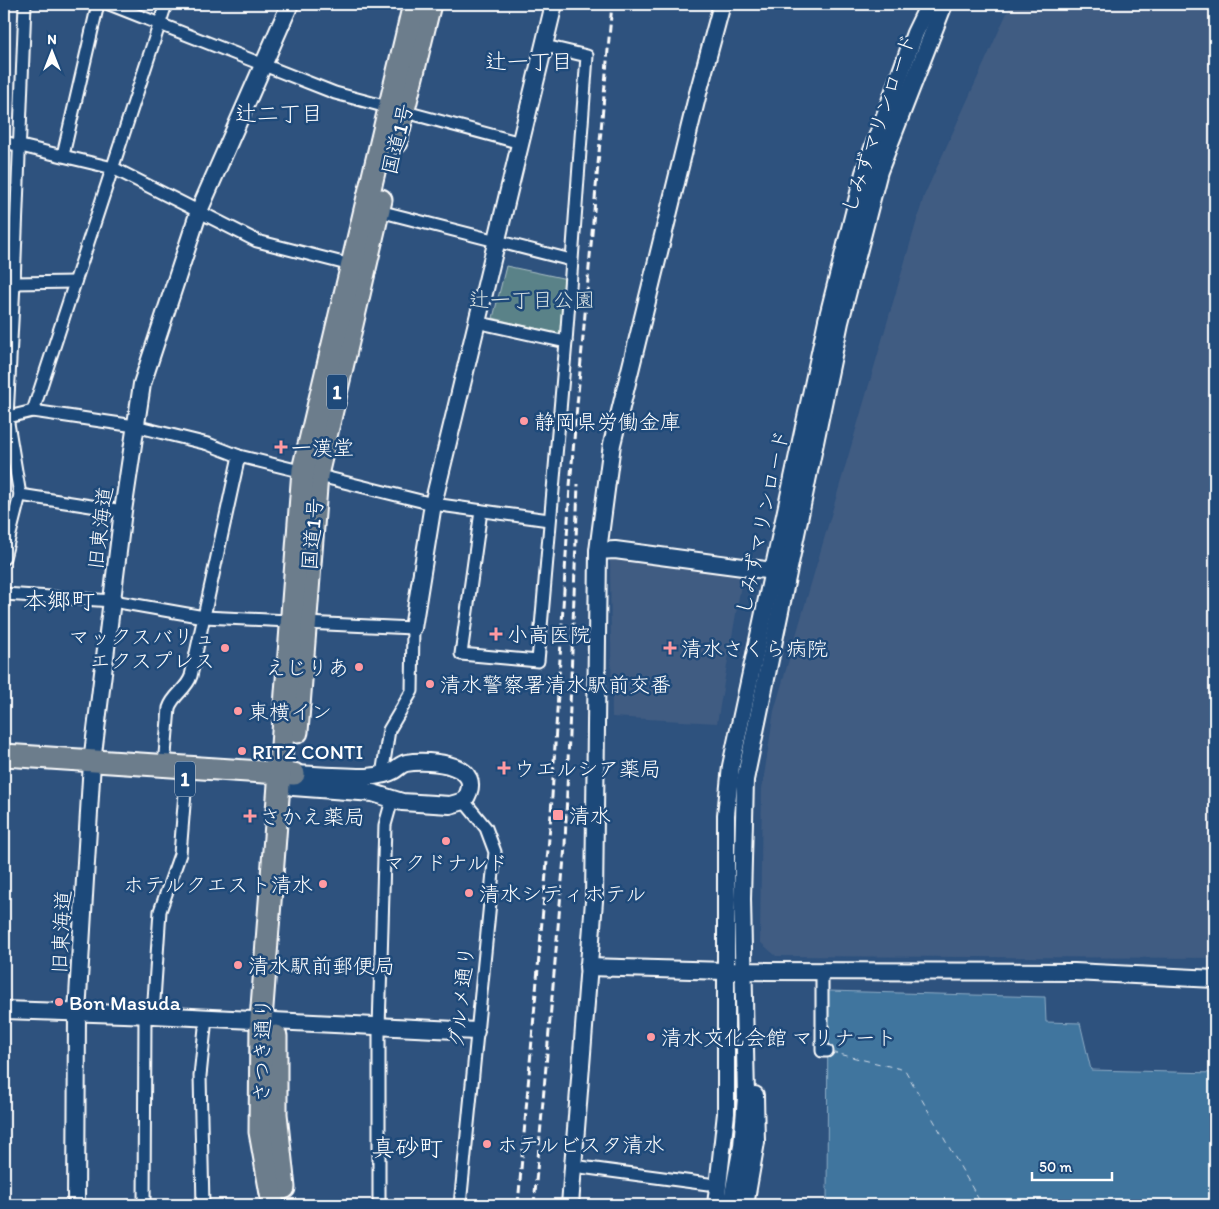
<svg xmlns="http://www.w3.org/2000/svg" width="1219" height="1209" font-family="Itim,'Klee One',sans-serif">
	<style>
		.built { fill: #405c82 }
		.green { fill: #5a8288; stroke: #acc0c4 }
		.water { fill: #41749e; stroke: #8dacc5 }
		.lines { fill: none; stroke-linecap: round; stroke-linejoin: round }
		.ferry { stroke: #d0dce7; stroke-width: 1; stroke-dasharray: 6 5; stroke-linecap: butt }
		.street-casing { stroke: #fff; stroke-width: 15 }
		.secondary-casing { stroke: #fff; stroke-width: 20 }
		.highway-casing { stroke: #fff; stroke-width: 25 }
		.street { stroke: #1f4a7a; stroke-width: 11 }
		.secondary { stroke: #1f4a7a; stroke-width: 16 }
		.highway { stroke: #6c7d8c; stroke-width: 21 }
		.rail { stroke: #fff; stroke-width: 3; stroke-dasharray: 8 4; stroke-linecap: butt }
		.poi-dot { fill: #ff9aa2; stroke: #1f4a7a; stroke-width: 2 }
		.labels { text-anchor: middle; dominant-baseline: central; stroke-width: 5; stroke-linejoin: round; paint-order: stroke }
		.shield { fill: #1f4a7a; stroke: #bcc9d7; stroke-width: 1 }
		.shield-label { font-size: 20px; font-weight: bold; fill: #fff }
		.street-label { font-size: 21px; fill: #fff; stroke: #1f4a7a }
		.park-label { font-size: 21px; fill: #d6e0e1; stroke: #1f4a7a }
		.poi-label { font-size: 21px; fill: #fff; stroke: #1f4a7a; text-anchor: start }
		.neighbourhood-label { font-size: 22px; fill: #fff; stroke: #1f4a7a }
		.quarter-label { font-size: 24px; fill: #fff; stroke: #1f4a7a }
	</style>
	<rect width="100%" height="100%" fill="#2e527e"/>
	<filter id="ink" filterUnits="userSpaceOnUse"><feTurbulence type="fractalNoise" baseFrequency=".02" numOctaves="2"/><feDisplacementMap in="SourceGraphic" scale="10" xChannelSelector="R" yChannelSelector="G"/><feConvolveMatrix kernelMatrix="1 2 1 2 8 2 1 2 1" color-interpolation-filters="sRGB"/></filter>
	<g filter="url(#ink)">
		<g class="built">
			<path d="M 1011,4 L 1215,4 L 1215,958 L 776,956 L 760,942 L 762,789 L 774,711 L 924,196 Z"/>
			<path d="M 617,556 L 735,571 L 742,579 L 717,723 L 612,717 L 610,561 Z"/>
		</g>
		<path class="green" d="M 506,266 L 567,279 L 563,331 L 557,334 L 493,318 Z"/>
		<path class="water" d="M 828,991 L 1045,997 L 1046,1022 L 1080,1023 L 1091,1070 L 1215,1073 L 1215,1205 L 827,1205 Z"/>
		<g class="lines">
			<path class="ferry" d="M 831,1052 L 905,1070 L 982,1205"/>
			<defs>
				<g id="street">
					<path d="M 109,4 L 335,93 L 521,143"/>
					<path d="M 4,142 L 113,168 L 257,241 L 355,266"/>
					<path d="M 63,155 L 98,4"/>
					<path d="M 379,211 L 571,260"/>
					<path d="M 14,283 L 75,282"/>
					<path d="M 476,322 L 566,342"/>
					<path d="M 33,411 L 166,4"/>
					<path d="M 4,418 L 33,411 L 135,426 L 208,444 L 239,456 L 433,504 L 549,520"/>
					<path d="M 20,495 L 123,511"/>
					<path d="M 481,511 L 461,654 L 538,661 L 566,342 L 587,56 L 545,46"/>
					<path d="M 4,558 L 20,495 L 7,417 L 14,283 L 25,4"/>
					<path d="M 4,594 L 113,601 L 204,617 L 289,621"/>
					<path d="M 305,623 L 413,628 L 412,691 L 389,730 L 382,775"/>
					<path d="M 164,766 L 169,708 C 173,695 187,689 191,676 L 239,456"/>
					<path d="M 822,971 L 822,1051 L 827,1051"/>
					<path d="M 153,1015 L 160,911 L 180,854 L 187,768"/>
					<path d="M 573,1166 L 708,1184"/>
					<path d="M 144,1205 L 145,1015"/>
					<path d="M 203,1205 L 200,1076 L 206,1018"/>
					<path d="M 379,1205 L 379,1028 L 385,825 L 392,800"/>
					<path d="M 460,1205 L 495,852 L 486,828 L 464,801"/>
				</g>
				<g id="secondary">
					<path d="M 598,551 L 615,550 L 773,571"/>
					<path d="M 413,628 L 433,504 L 554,4"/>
					<path d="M 293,787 L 373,793 L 402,802 L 450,805 L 464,801 C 489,764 430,759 406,763 C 401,764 398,768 393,771 C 386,775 375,776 367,777 C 343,777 318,775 294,774"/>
					<path d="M 588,967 L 725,971 L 1074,972 L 1215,979"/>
					<path d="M 4,1010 L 153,1015 L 476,1031"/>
					<path d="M 76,1205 L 77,1013 L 92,762 L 123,511 L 142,384 L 199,211 L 290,4"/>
					<path d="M 570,1205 L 594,901 L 598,551 L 612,444 L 698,93 L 722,4"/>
					<path d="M 716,1205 L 726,1113 L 726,815 L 731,766 L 827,320 L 864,173 L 915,33 L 929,4"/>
					<path d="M 731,1205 L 742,1146 L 746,1098 L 742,899 L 745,780 L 840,322 L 879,171 L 944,4"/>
					<path d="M 745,1205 L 756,1142 L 755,1095"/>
				</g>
				<g id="highway">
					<path d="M 396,142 L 430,4"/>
					<path d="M 297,732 L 317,475 L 381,200"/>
					<path d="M 4,755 L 294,774"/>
					<path d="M 276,1036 L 276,1114 L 284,1188"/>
					<path d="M 273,1205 L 260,1132 L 261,1020 L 303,470 L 414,4"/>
				</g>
			</defs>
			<use href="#street" class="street-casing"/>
			<use href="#secondary" class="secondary-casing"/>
			<use href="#highway" class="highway-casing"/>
			<use href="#street" class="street"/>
			<use href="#secondary" class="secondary"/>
			<use href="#highway" class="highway"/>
			<g class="rail">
				<path d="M 518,1205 L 551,814 L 570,486 L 612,4"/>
				<path d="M 534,1205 L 565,846 L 578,484"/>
			</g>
		</g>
	</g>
	<g class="poi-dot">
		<circle cx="524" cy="421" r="5"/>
		<path d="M278.5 439.5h5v5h5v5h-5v5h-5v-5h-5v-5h5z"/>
		<path d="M493.5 626.5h5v5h5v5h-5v5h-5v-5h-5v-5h5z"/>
		<circle cx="225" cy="648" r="5"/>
		<path d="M667.5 640.5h5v5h5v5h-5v5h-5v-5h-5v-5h5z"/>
		<circle cx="359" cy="667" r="5"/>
		<circle cx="430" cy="684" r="5"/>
		<circle cx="238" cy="711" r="5"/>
		<circle cx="242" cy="751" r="5"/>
		<path d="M501.5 760.5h5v5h5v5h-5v5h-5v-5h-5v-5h5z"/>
		<rect x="552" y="809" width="12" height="12" rx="2.5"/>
		<path d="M247.5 808.5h5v5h5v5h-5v5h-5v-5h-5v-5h5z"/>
		<circle cx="446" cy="841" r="5"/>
		<circle cx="323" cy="884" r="5"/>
		<circle cx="469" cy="893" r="5"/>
		<circle cx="238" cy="965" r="5"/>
		<circle cx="59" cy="1002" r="5"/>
		<circle cx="651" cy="1037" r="5"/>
		<circle cx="487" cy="1144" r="5"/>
	</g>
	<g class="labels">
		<g class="shield">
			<rect x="327" y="374.5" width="20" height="35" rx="4"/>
			<rect x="175" y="761.5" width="20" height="35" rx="4"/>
		</g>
		<g class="shield-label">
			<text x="337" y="392">1</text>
			<text x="185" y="779">1</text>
		</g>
		<g class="street-label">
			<text transform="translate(878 123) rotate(-71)">しみずマリンロード</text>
			<text transform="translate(397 139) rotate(-76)">国道1号</text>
			<text transform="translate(762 522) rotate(-78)">しみずマリンロード</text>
			<text transform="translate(100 528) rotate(-83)">旧東海道</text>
			<text transform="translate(312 534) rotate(-85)">国道1号</text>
			<text transform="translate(61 932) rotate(-87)">旧東海道</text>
			<text transform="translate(461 997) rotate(-84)">グルメ通り</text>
			<text transform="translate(262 1050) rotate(-89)">さつき通り</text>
		</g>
		<g class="park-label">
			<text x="532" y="299">辻一丁目公園</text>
		</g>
		<g class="poi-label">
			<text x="534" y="421">静岡県労働金庫</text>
			<text x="291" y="447">一漢堂</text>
			<text x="507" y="634">小高医院</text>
			<text x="215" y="636" text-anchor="end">マックスバリュ<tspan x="215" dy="24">エクスプレス</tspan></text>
			<text x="681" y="648">清水さくら病院</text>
			<text x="349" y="667" text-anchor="end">えじりあ</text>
			<text x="440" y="684">清水警察署清水駅前交番</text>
			<text x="248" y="711">東横イン</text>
			<text x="252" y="751">RITZ CONTI</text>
			<text x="514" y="768">ウエルシア薬局</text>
			<text x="569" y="815">清水</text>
			<text x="260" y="816">さかえ薬局</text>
			<text x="446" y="862" text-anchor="middle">マクドナルド</text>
			<text x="313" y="884" text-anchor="end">ホテルクエスト清水</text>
			<text x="479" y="893">清水シティホテル</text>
			<text x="248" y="965">清水駅前郵便局</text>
			<text x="69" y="1002">Bon Masuda</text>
			<text x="661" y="1037">清水文化会館 マリナート</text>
			<text x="497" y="1144">ホテルビスタ清水</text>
		</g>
		<g class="neighbourhood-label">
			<text x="529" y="61">辻一丁目</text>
			<text x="279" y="113">辻二丁目</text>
		</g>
		<g class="quarter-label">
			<text x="59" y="600">本郷町</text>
			<text x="407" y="1147">真砂町</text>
		</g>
	</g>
	<rect width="1219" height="1209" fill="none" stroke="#1f4a7a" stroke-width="20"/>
	<rect x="10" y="10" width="1199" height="1189" fill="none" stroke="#fff" stroke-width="2" filter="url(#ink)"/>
	<g transform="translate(52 52)" stroke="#1f4a7a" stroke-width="4" paint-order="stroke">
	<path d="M0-4L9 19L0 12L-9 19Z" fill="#ffffff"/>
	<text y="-8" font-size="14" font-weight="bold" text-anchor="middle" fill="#ffffff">N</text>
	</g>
	<path d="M1032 1172v8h80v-8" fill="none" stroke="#ffffff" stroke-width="2.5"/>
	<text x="1039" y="1172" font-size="15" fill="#ffffff" stroke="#1f4a7a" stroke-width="4" paint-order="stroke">50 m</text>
</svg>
